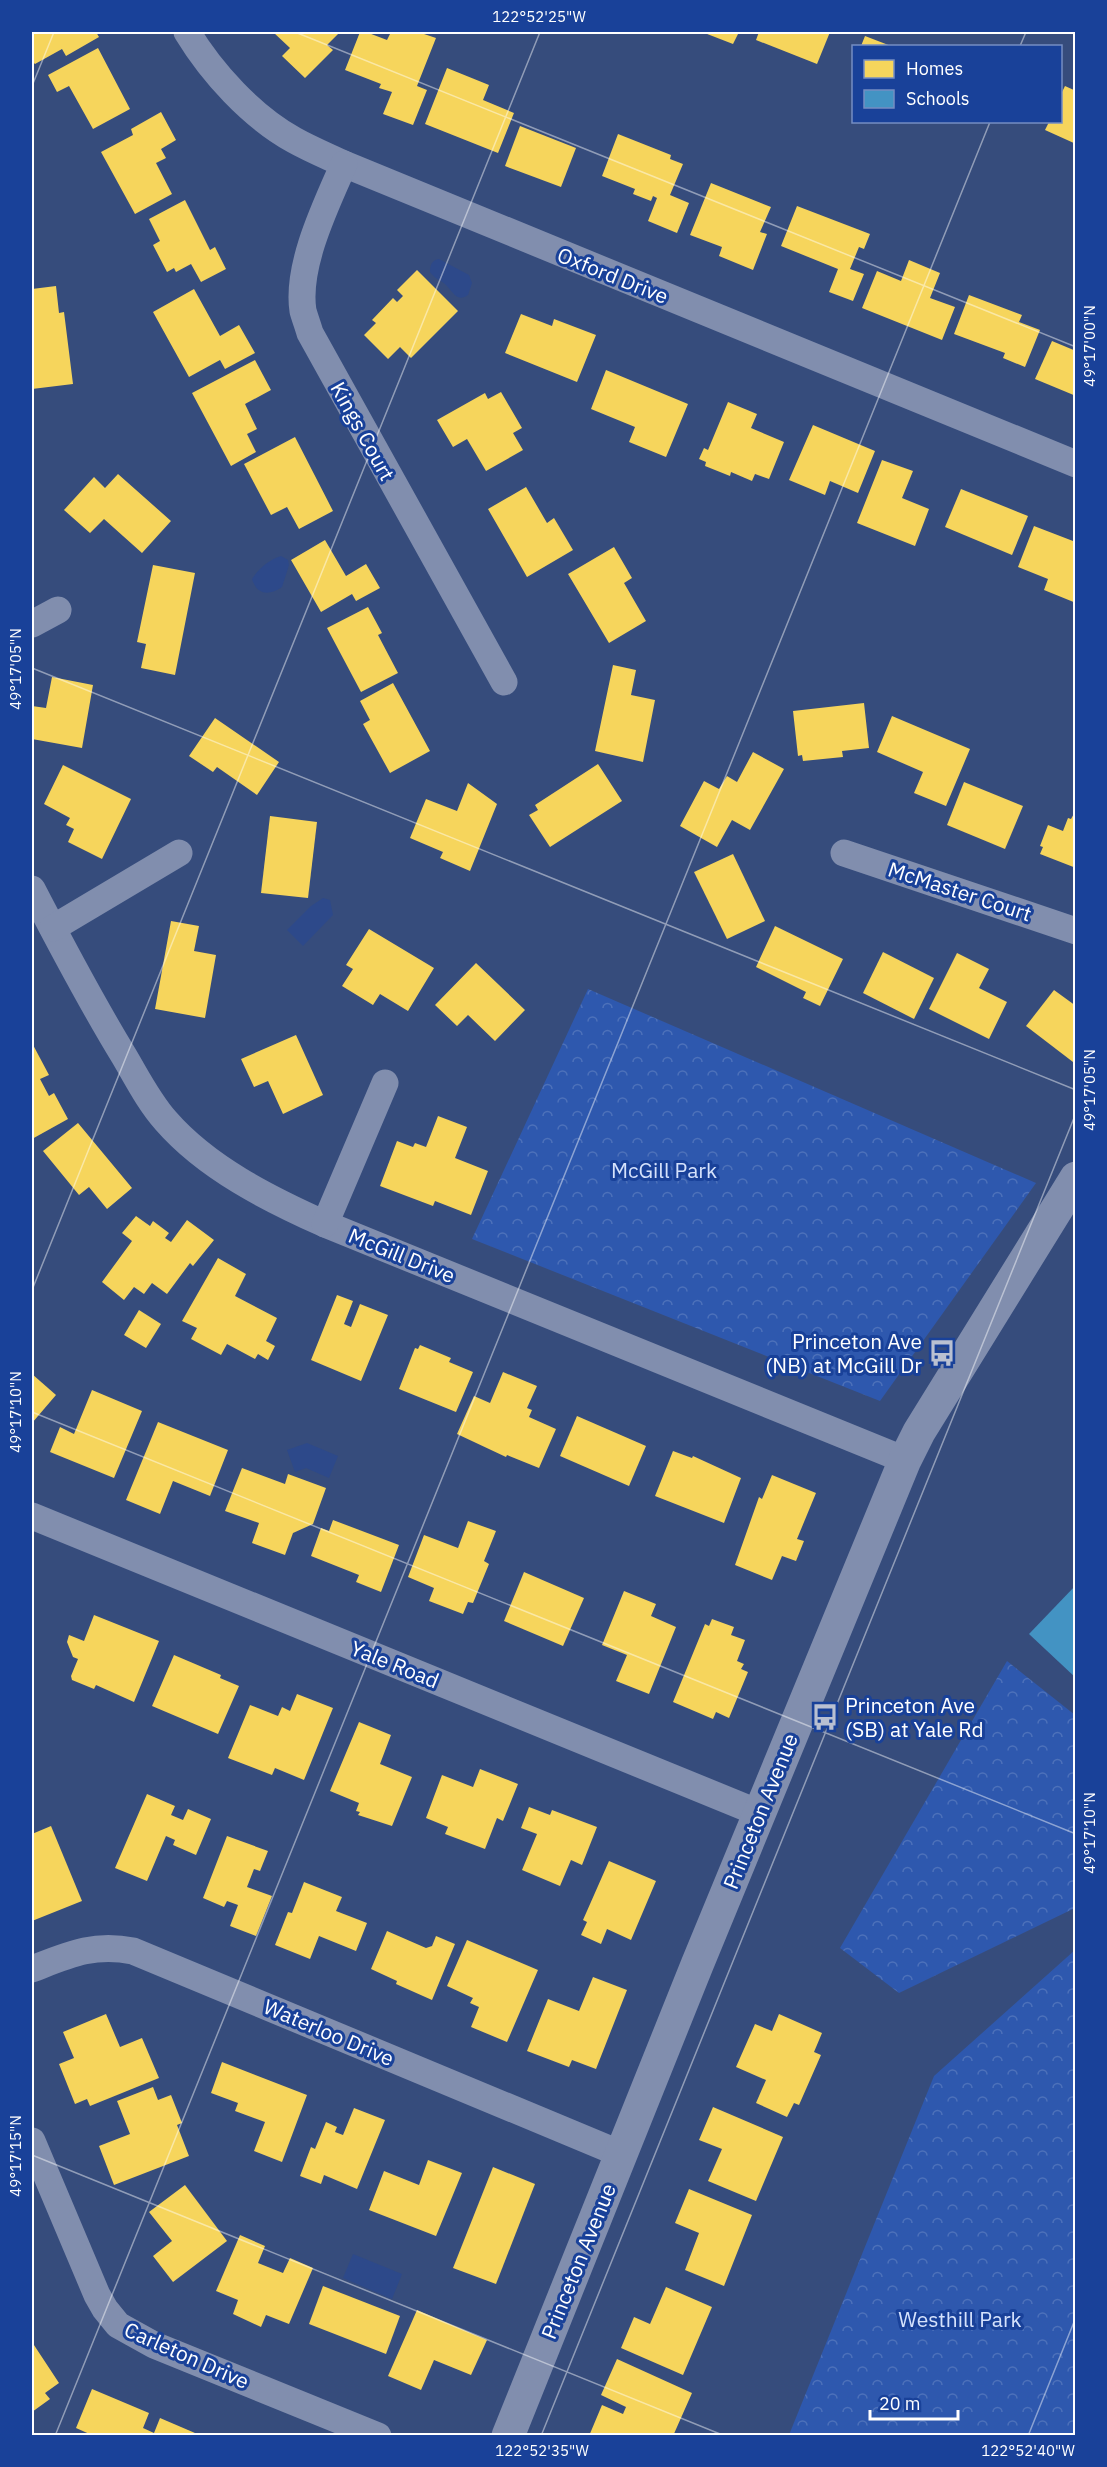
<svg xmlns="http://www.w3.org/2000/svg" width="1107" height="2467" font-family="'IBM Plex Sans',sans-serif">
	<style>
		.park { fill: url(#park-crowns) }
		.water { fill: #2d498a }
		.homes { fill: #f6d55c }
		.schools { fill: #4393c3 }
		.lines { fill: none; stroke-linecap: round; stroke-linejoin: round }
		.minor { stroke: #818eae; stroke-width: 27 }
		.tertiary { stroke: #818eae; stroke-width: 33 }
		.ticks { fill: none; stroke: #fff; stroke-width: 1.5; stroke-opacity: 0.45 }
		.labels { text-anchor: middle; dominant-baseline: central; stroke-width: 6; stroke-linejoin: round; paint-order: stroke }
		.street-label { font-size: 21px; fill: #fff; stroke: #194199 }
		.park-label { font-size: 21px; fill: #d5e2fc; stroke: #194199 }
		.poi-label { font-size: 21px; fill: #fff; stroke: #194199; text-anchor: end }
		.neatline { fill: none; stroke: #fff; stroke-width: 2 }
		.ticks-label { font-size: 15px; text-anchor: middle; fill: #fff }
	</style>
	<defs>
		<pattern id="park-crowns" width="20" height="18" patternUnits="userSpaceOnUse" patternTransform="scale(1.5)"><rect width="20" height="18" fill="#2e58ae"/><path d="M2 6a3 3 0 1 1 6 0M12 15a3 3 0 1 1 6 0" fill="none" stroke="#4d71ba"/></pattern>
	</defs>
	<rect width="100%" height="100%" fill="#364c7c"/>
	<g class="park">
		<path d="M 588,989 L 1036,1183 L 880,1401 L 472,1239 Z"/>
		<path d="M 1007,1661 L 1075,1715 L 1075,1908 L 899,1993 L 840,1948 Z"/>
		<path d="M 1075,1950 L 1075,2435 L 789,2435 L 934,2076 Z"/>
	</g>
	<g class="water">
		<path d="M 439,259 L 469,275 L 472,283 L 468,295 C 456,303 453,291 445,284 C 440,280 434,278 430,272 C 430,265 432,260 439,259 Z"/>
		<path d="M 281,556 L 288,560 L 289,565 L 282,587 C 269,596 257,595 252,579 C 259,568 269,560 281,556 Z"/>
		<path d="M 323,898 L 330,900 L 333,915 L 303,946 L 287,930 L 311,906 Z"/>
		<path d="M 307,1443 L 338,1456 L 329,1478 L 306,1468 L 295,1472 L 287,1450 Z"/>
		<path d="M 353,2254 L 402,2274 L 392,2299 L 343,2278 Z"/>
	</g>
	<g class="homes">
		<path d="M 32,32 L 96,32 L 99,37 L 66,56 L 62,49 L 35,64 L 32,61 Z"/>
		<path d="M 273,32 L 340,32 L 327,45 L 333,50 L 305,78 L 282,56 L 290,48 Z"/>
		<path d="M 360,32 L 366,32 L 387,40 L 391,32 L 418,32 L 436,38 L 417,86 L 427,90 L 413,125 L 383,114 L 392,92 L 379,88 L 381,84 L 345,70 Z"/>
		<path d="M 702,32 L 739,32 L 733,44 Z"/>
		<path d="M 759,32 L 830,32 L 817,64 L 756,40 Z"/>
		<path d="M 865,36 L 891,46 L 861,46 Z"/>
		<path d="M 98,48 L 130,109 L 93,129 L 69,86 L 57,92 L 48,75 Z"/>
		<path d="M 447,68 L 489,85 L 483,100 L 514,113 L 498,153 L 425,124 Z"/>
		<path d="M 1065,86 L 1076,91 L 1076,144 L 1045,130 L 1049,122 L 1060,122 L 1060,96 Z"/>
		<path d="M 161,112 L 176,140 L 161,149 L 166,158 L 156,163 L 172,194 L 135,214 L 101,152 L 133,135 L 131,129 Z"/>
		<path d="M 520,126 L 576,148 L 561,187 L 505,166 Z"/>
		<path d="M 618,134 L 671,155 L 670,159 L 683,164 L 670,195 L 689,203 L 677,233 L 648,221 L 657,198 L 653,196 L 651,201 L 633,194 L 635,189 L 602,176 Z"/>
		<path d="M 711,183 L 771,207 L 760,232 L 767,234 L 753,270 L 719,256 L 722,247 L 690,235 Z"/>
		<path d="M 185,200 L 210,250 L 215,247 L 226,269 L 201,282 L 191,264 L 176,272 L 174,268 L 167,272 L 153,245 L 160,241 L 149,219 Z"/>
		<path d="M 797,206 L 870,234 L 864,249 L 859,247 L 850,269 L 864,274 L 853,301 L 829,292 L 838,269 L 781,246 Z"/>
		<path d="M 909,260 L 940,273 L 930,298 L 955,307 L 942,340 L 862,308 L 877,271 L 901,281 Z"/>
		<path d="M 417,270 L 458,311 L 411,358 L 400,347 L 388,359 L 364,335 L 376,323 L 372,320 L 393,298 L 397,302 L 403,296 L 397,290 Z"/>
		<path d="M 56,286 L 59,313 L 64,312 L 73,384 L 32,389 L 32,289 Z"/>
		<path d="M 194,289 L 220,336 L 239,325 L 255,353 L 225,369 L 220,360 L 189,377 L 153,312 Z"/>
		<path d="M 969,295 L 1022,315 L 1019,322 L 1040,330 L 1025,367 L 1003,358 L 1005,353 L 954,334 Z"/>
		<path d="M 521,314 L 552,326 L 554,319 L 596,335 L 577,382 L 505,353 Z"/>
		<path d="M 1052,341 L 1076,351 L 1076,396 L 1035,379 Z"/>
		<path d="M 255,360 L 271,390 L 245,404 L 257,429 L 247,434 L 256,452 L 231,466 L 192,393 Z"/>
		<path d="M 606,370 L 688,404 L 666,457 L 629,442 L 635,427 L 591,409 Z"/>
		<path d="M 501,392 L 522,428 L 513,433 L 523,450 L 486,471 L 467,439 L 453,447 L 437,420 L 485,393 L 488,399 Z"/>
		<path d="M 728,402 L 757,414 L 751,428 L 784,442 L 769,479 L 755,474 L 752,481 L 731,472 L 730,476 L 705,466 L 706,462 L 699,459 L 704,448 L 708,450 Z"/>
		<path d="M 813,425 L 875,451 L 858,493 L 830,481 L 825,495 L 789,480 Z"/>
		<path d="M 295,437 L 333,511 L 299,529 L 287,507 L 271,515 L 244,464 Z"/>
		<path d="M 882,460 L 913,471 L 902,498 L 929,509 L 915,546 L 857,523 Z"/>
		<path d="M 118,474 L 171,521 L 142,553 L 104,519 L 90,533 L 64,510 L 94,477 L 105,488 Z"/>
		<path d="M 526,487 L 547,523 L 554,518 L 573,550 L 527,577 L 488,509 Z"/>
		<path d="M 961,489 L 1028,516 L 1012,555 L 945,527 Z"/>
		<path d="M 1034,526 L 1073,541 L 1076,535 L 1076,603 L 1044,590 L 1048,579 L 1018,567 Z"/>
		<path d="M 325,540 L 346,576 L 366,564 L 380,588 L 356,601 L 352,594 L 321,612 L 291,560 Z"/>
		<path d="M 614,547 L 632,578 L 624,583 L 646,621 L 609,643 L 568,574 Z"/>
		<path d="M 153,565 L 195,573 L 175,675 L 141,668 L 146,644 L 137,642 Z"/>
		<path d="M 368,607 L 382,633 L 378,635 L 398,673 L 361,692 L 327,628 Z"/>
		<path d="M 613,665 L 636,670 L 631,695 L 655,700 L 643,762 L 595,751 Z"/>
		<path d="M 52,677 L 93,685 L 82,748 L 32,739 L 32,706 L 46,708 Z"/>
		<path d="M 393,683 L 430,751 L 390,773 L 363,724 L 370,720 L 360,701 Z"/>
		<path d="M 864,703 L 869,748 L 842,751 L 843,757 L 803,761 L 802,755 L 798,756 L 793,711 Z"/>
		<path d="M 892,716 L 970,749 L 946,806 L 914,793 L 923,772 L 877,752 Z"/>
		<path d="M 215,718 L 279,762 L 257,795 L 217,767 L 213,772 L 189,756 Z"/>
		<path d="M 753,752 L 784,769 L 750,830 L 732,820 L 717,847 L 680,826 L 704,781 L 719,789 L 727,776 L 737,782 Z"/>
		<path d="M 598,764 L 622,801 L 550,847 L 529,815 L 538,810 L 535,805 Z"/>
		<path d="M 63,765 L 131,799 L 102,859 L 68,842 L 74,829 L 66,825 L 70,818 L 44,804 Z"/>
		<path d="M 964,782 L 1023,806 L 1005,849 L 947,825 Z"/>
		<path d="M 468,783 L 497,804 L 470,871 L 440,858 L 443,852 L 410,838 L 426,799 L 457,811 Z"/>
		<path d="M 1076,810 L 1076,868 L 1040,854 L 1043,847 L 1040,846 L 1048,825 L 1063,831 L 1068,818 L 1071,819 Z"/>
		<path d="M 270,816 L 317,822 L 308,898 L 261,893 Z"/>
		<path d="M 733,854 L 765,921 L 727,939 L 694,872 Z"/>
		<path d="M 171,921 L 199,926 L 194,951 L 216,955 L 205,1018 L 155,1009 Z"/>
		<path d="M 775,926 L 843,959 L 820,1006 L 803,998 L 806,992 L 756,967 Z"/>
		<path d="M 369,929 L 434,968 L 408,1011 L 380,994 L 373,1005 L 342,986 L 353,969 L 346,965 Z"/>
		<path d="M 883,952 L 934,978 L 914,1019 L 863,993 Z"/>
		<path d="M 957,953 L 989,969 L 979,988 L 1007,1002 L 989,1039 L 929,1009 Z"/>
		<path d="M 476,963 L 525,1010 L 495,1041 L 468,1015 L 457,1026 L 435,1005 Z"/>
		<path d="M 1054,990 L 1076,1006 L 1076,1059 L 1073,1062 L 1026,1026 Z"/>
		<path d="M 296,1035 L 323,1095 L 283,1114 L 268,1081 L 254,1087 L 241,1059 Z"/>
		<path d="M 32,1043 L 49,1075 L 40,1079 L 49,1096 L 54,1093 L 68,1119 L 32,1139 Z"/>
		<path d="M 438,1116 L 467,1127 L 455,1158 L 488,1171 L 471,1215 L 435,1201 L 433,1206 L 380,1186 L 397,1141 L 413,1147 L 415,1143 L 426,1147 Z"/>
		<path d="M 78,1123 L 132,1188 L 107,1209 L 89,1187 L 79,1195 L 43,1151 Z"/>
		<path d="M 136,1216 L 150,1226 L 153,1221 L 169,1233 L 165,1238 L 171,1242 L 187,1220 L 214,1240 L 193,1266 L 190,1263 L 167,1294 L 152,1283 L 144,1294 L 134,1287 L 124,1300 L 102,1282 L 132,1241 L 122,1233 Z"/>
		<path d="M 218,1258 L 246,1274 L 235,1296 L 277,1318 L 266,1341 L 275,1346 L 268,1360 L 258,1354 L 255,1359 L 227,1344 L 221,1355 L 191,1339 L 197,1328 L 182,1321 Z"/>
		<path d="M 337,1295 L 353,1301 L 344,1324 L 351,1327 L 360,1304 L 388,1315 L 361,1381 L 311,1360 Z"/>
		<path d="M 139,1310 L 161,1324 L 146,1348 L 124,1335 Z"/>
		<path d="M 420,1345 L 451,1358 L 449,1362 L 473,1372 L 456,1412 L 399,1389 L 415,1348 L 418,1349 Z"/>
		<path d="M 503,1372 L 537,1386 L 527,1408 L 532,1410 L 529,1417 L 556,1429 L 539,1468 L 507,1455 L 506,1457 L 457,1434 L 474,1396 L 490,1403 Z"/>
		<path d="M 32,1374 L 56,1395 L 32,1423 Z"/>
		<path d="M 92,1390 L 142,1411 L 114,1478 L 50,1452 L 60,1427 L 74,1434 Z"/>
		<path d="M 577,1416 L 646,1446 L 629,1486 L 560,1456 Z"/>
		<path d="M 158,1422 L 228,1450 L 210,1496 L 173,1481 L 160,1514 L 126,1500 Z"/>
		<path d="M 673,1451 L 692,1458 L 693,1456 L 741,1478 L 724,1523 L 655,1496 Z"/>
		<path d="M 242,1468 L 285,1484 L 288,1474 L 326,1488 L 313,1524 L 293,1533 L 285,1555 L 252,1543 L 259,1523 L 225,1511 Z"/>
		<path d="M 772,1475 L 816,1493 L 797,1539 L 804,1541 L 796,1561 L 782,1556 L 772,1580 L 735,1565 L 759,1497 L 762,1499 Z"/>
		<path d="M 333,1520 L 399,1545 L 381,1592 L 356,1582 L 359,1575 L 311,1556 L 321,1528 L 329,1531 Z"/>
		<path d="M 468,1521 L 496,1531 L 484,1561 L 489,1564 L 473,1603 L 468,1602 L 463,1614 L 429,1601 L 434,1588 L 408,1577 L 424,1535 L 458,1548 Z"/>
		<path d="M 524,1572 L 584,1598 L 563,1646 L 504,1621 Z"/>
		<path d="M 624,1591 L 656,1604 L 651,1616 L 676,1627 L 649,1694 L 616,1681 L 627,1655 L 602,1645 Z"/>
		<path d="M 94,1615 L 159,1641 L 134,1702 L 96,1685 L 94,1689 L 72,1680 L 71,1676 L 78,1659 L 73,1657 L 67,1642 L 69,1635 L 84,1641 Z"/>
		<path d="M 712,1619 L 734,1627 L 731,1635 L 745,1640 L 737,1661 L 744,1664 L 741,1669 L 748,1672 L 729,1718 L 716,1712 L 713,1719 L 673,1702 L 705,1624 L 709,1626 Z"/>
		<path d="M 174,1655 L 221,1675 L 220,1678 L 239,1686 L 218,1734 L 152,1706 Z"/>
		<path d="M 297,1694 L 333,1708 L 304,1780 L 275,1768 L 272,1775 L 228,1758 L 250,1705 L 278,1716 L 282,1707 L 290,1711 Z"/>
		<path d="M 359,1722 L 391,1735 L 380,1764 L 412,1777 L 392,1826 L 358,1815 L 360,1812 L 356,1811 L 359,1803 L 330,1791 Z"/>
		<path d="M 480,1769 L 518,1784 L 503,1821 L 497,1818 L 485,1849 L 445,1834 L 448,1827 L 426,1818 L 442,1775 L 473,1787 Z"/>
		<path d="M 147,1794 L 175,1806 L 171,1815 L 183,1820 L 188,1809 L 211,1819 L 196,1855 L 173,1845 L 175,1840 L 166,1836 L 147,1881 L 115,1868 Z"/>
		<path d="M 529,1807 L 550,1815 L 552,1810 L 597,1827 L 582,1865 L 571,1860 L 560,1886 L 522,1870 L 537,1834 L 521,1828 Z"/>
		<path d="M 51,1826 L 82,1901 L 32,1921 L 32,1834 Z"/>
		<path d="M 227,1836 L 268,1851 L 260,1871 L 254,1869 L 247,1887 L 272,1896 L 256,1936 L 230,1926 L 238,1905 L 227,1901 L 224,1907 L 203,1898 Z"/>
		<path d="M 609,1861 L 656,1881 L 631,1940 L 607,1929 L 601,1944 L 581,1935 L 587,1922 L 583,1920 Z"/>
		<path d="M 304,1882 L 342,1897 L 336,1911 L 367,1923 L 356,1951 L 319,1936 L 310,1959 L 275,1945 L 288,1912 L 292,1913 Z"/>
		<path d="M 387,1931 L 426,1948 L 432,1946 L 436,1936 L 455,1944 L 432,2000 L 396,1984 L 397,1981 L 371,1969 Z"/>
		<path d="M 467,1940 L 538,1970 L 507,2042 L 471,2027 L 479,2007 L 470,2003 L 473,1998 L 447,1986 Z"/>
		<path d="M 593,1977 L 627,1990 L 596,2069 L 572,2060 L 569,2067 L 527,2051 L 548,1999 L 579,2011 Z"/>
		<path d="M 106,2014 L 120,2047 L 142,2038 L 159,2078 L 90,2106 L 87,2099 L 75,2104 L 59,2064 L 74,2058 L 63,2032 Z"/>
		<path d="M 779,2014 L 822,2033 L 814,2052 L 821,2055 L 799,2105 L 794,2103 L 787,2117 L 756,2103 L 766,2080 L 736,2067 L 755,2024 L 772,2031 Z"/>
		<path d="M 222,2062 L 307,2095 L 282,2162 L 254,2151 L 265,2122 L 235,2111 L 238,2103 L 211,2093 Z"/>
		<path d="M 153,2087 L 158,2100 L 171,2095 L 182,2123 L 177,2125 L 189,2156 L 114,2185 L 99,2146 L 130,2134 L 117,2101 Z"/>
		<path d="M 713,2107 L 783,2137 L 756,2201 L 708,2181 L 722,2149 L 699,2140 Z"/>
		<path d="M 354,2108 L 385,2120 L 357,2189 L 324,2175 L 321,2184 L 300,2176 L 311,2147 L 315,2149 L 326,2122 L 337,2127 L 335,2132 L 343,2135 Z"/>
		<path d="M 428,2160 L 462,2173 L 436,2236 L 369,2210 L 384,2171 L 419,2185 Z"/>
		<path d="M 493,2167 L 535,2184 L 496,2284 L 453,2268 Z"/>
		<path d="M 185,2185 L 227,2241 L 173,2282 L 153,2256 L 172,2241 L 149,2212 Z"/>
		<path d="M 689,2189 L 752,2215 L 724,2286 L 685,2270 L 699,2233 L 675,2223 Z"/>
		<path d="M 240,2235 L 265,2246 L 258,2263 L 283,2273 L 290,2258 L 313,2268 L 289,2324 L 266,2315 L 261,2327 L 233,2314 L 238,2300 L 216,2291 Z"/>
		<path d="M 323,2286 L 400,2316 L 386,2354 L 309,2324 Z"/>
		<path d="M 666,2287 L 712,2307 L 683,2375 L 621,2348 L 634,2317 L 650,2324 Z"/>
		<path d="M 417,2310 L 487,2340 L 471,2375 L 434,2360 L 421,2390 L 388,2376 Z"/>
		<path d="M 32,2342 L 59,2383 L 45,2393 L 50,2399 L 32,2412 Z"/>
		<path d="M 617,2359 L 692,2393 L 673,2436 L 589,2436 L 602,2405 L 623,2414 L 626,2407 L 601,2395 Z"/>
		<path d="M 92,2389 L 149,2413 L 143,2428 L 154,2433 L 160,2418 L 195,2433 L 194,2436 L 94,2436 L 76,2428 Z"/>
	</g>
	<path class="schools" d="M 1076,1585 L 1076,1678 L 1029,1634 Z"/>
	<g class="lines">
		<g class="minor">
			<path d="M 187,32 C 212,73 251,116 294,140 C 310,149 327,156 344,164 L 1076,464"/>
			<path d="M 344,164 C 326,205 296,266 303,311 C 305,318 308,326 310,333 L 504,682"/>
			<path d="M 32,624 L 58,610"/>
			<path d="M 844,853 L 1076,931"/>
			<path d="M 32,889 C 61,945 91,1002 124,1056 C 137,1078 149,1102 166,1121 C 207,1168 269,1199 325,1224 L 905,1460"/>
			<path d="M 53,928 L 179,853"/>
			<path d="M 325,1224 L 385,1083"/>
			<path d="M 32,1516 L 759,1813"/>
			<path d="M 32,1969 C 68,1955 93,1943 133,1951 L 621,2154"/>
			<path d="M 32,2141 L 97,2295 L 105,2309 L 118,2325 L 154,2345 L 378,2436"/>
		</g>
		<path class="tertiary" d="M 508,2436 L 697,1965 L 905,1460 L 919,1432 L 1076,1178"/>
	</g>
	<path class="ticks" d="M 295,32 L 1076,347M 1020,46 L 1026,32M 32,86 L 54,32M 32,668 L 1076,1090M 32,1290 L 540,32M 32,1412 L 1076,1834M 32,2155 L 725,2436M 55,2436 L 990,122M 541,2436 L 1076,1113M 1028,2436 L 1076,2317"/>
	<defs>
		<symbol id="bus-bare" viewBox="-9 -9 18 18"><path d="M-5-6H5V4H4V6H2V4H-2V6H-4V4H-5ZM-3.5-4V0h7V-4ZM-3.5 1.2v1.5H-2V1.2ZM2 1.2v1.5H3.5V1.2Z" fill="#b9c0d1" stroke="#194199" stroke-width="2.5" paint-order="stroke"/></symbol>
	</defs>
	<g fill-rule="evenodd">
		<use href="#bus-bare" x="923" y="1334" width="38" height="38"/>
		<use href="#bus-bare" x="806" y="1698" width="38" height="38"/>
	</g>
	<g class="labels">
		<g class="street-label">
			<text transform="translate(613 275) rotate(22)">Oxford Drive</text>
			<text transform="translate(363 431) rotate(61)">Kings Court</text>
			<text transform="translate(960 891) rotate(18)">McMaster Court</text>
			<text transform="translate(402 1255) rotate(22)">McGill Drive</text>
			<text transform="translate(395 1664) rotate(22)">Yale Road</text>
			<text transform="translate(760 1811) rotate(-68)">Princeton Avenue</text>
			<text transform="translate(329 2032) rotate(23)">Waterloo Drive</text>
			<text transform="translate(578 2261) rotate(-68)">Princeton Avenue</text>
			<text transform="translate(187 2355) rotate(24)">Carleton Drive</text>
		</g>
		<g class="park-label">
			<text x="664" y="1170">McGill Park</text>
			<text x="960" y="2319">Westhill Park</text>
		</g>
		<g class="poi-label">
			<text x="922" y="1341">Princeton Ave<tspan x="922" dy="24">(NB) at McGill Dr</tspan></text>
			<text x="845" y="1705" text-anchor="start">Princeton Ave<tspan x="845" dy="24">(SB) at Yale Rd</tspan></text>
		</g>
	</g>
	<rect width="1107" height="2467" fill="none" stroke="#194199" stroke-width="66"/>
	<rect x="852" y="45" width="210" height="78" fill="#194199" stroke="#758dc2" stroke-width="1.5"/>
	<rect x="864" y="60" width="30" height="18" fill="#f6d55c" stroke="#758dc2" stroke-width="1.5"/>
	<text x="906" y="75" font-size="18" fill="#ffffff">Homes</text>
	<rect x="864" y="90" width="30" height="18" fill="#4393c3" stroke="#758dc2" stroke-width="1.5"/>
	<text x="906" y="105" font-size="18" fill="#ffffff">Schools</text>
	<path d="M870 2410v9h88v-9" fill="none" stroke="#ffffff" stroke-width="3"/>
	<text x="879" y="2410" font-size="18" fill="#ffffff" stroke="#194199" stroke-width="4.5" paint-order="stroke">20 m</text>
	<rect x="33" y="33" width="1041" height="2401" class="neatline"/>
	<g class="ticks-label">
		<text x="539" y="22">122°52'25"W</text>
		<text transform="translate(1090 346) rotate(-90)" y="5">49°17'00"N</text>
		<text transform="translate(16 669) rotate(-90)" y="5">49°17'05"N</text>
		<text transform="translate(1090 1090) rotate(-90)" y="5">49°17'05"N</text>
		<text transform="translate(16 1412) rotate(-90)" y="5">49°17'10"N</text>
		<text transform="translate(1090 1833) rotate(-90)" y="5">49°17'10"N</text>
		<text transform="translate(16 2156) rotate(-90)" y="5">49°17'15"N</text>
		<text x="542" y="2456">122°52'35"W</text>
		<text x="1028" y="2456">122°52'40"W</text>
	</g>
</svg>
